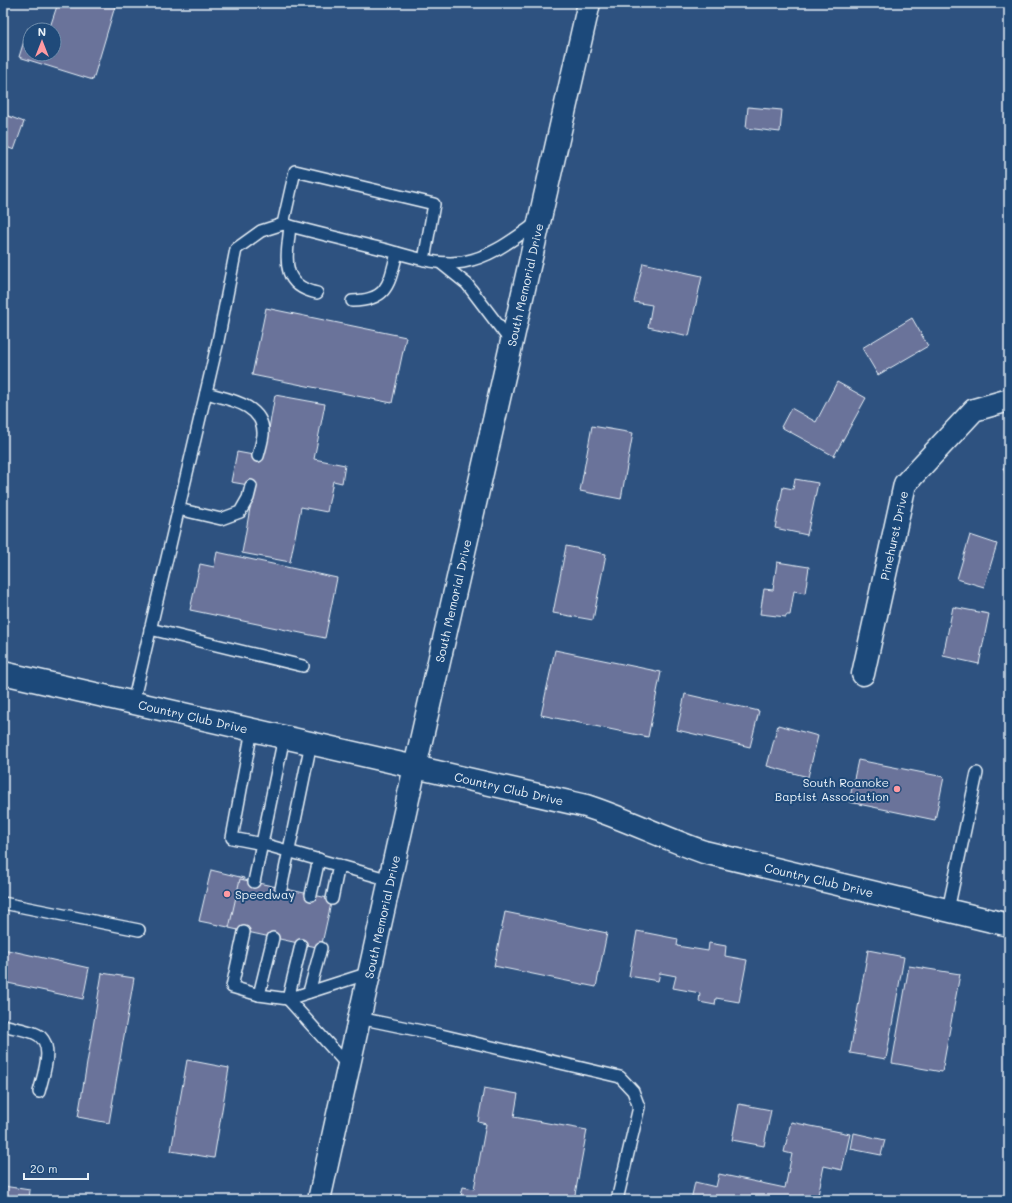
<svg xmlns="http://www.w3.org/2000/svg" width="1012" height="1203" font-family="Mali,sans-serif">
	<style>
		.building { fill: #6a739a; stroke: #e8f1f8 }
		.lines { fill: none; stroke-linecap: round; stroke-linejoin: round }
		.lane-casing { stroke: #e8f1f8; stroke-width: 14 }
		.street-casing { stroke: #e8f1f8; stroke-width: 25 }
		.primary-casing { stroke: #e8f1f8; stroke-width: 25 }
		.lane { stroke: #1f4a7a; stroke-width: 11 }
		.street { stroke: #1f4a7a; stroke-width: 22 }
		.primary { stroke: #1f4a7a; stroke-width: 22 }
		.poi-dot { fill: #ff9aa2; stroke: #1f4a7a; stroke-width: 1.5 }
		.labels { text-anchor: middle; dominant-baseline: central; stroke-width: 4; stroke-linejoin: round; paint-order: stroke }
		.street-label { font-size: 12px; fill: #e8f1f8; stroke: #1f4a7a }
		.poi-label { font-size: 12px; fill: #e8f1f8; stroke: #1f4a7a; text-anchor: end }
	</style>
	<rect width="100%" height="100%" fill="#2e5280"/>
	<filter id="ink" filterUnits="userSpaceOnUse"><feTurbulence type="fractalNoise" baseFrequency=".025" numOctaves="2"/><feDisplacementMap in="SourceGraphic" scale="8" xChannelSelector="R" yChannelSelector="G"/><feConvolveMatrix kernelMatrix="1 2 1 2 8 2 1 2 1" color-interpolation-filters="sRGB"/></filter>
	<g filter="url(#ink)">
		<g class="building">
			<path d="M 58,3 L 116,3 L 93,80 L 19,57 L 28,28 L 36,30 L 30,30 L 30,54 L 54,54 L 54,30 L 49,30 Z"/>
			<path d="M 748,107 L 782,110 L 780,132 L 746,128 Z"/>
			<path d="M 3,114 L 24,122 L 14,150 L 4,146 L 3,150 Z"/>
			<path d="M 643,263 L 702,276 L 689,336 L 648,327 L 652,305 L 634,302 Z"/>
			<path d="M 266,308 L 406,337 L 392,403 L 252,375 Z"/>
			<path d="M 912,318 L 928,346 L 878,375 L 862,348 Z"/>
			<path d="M 837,382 L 866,398 L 834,456 L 781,427 L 791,408 L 816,422 Z"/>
			<path d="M 275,395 L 325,404 L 314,459 L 345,465 L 342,483 L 333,481 L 327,512 L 301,507 L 290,562 L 242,553 L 254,486 L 231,482 L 237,452 L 264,457 Z"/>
			<path d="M 592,426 L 633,433 L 621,499 L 580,491 Z"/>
			<path d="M 1009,466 L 1009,482 L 1003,468 Z"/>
			<path d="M 795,479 L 818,483 L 807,535 L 775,528 L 783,487 L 793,489 Z"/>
			<path d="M 970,535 L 997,544 L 984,587 L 957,579 Z"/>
			<path d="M 566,546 L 606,554 L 593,620 L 553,613 Z"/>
			<path d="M 217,552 L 337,578 L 325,638 L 190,610 L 200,564 L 214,567 Z"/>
			<path d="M 777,562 L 809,567 L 805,593 L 794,591 L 790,615 L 786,615 L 786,617 L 760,614 L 764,589 L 773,590 Z"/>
			<path d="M 953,607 L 989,614 L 979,664 L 943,656 Z"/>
			<path d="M 555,650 L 661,672 L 648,737 L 541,715 Z"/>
			<path d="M 685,694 L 759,711 L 750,747 L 677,730 Z"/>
			<path d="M 778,725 L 818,736 L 808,777 L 767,766 Z"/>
			<path d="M 858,760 L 944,777 L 935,820 L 849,802 Z"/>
			<path d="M 211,870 L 244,878 L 233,928 L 199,921 Z"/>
			<path d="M 240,879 L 332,899 L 321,948 L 229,928 Z"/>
			<path d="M 505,912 L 607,933 L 596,987 L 494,966 Z"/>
			<path d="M 637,931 L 678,939 L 677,946 L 708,951 L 709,943 L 726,946 L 725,956 L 747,960 L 739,1002 L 716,998 L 715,1005 L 699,1002 L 700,993 L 673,988 L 676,976 L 660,973 L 658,981 L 629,976 Z"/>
			<path d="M 3,949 L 89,968 L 83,999 L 3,982 Z"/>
			<path d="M 868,950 L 904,957 L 886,1059 L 850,1053 Z"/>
			<path d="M 909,966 L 960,974 L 942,1072 L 892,1063 Z"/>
			<path d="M 102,973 L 134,978 L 109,1123 L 78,1117 Z"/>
			<path d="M 187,1060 L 229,1068 L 214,1158 L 171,1151 Z"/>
			<path d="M 484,1088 L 518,1094 L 514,1117 L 587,1130 L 574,1200 L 522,1200 L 512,1198 L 511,1200 L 460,1200 L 463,1187 L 474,1189 L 486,1124 L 478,1122 Z"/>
			<path d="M 739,1104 L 771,1110 L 764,1146 L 732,1140 Z"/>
			<path d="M 791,1122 L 850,1134 L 842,1170 L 824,1166 L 817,1200 L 691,1200 L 695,1182 L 716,1187 L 719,1174 L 785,1188 L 792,1154 L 784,1152 Z"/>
			<path d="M 854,1133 L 885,1140 L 881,1155 L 851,1149 Z"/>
			<path d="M 3,1186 L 30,1190 L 29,1200 L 3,1200 Z"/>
		</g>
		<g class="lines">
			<defs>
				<g id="lane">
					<path d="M 290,226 C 287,257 279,285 317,293"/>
					<path d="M 424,260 L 434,204 L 295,171 L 283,224 C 316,233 350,241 383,249 C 410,256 435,266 463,262 C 492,257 515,238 538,222"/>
					<path d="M 442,264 L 467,284 L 511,342"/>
					<path d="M 352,301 C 389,300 389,283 397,253"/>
					<path d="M 206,393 C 227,399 265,404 263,435 C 262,442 260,449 258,456"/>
					<path d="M 178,509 L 221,519 L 240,512 L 248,498 L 251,486"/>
					<path d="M 150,629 L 303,666"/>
					<path d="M 133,703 L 218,341 L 236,249 L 261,231 L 283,224"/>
					<path d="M 252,730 L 232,838 L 263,844 L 390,880"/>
					<path d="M 254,882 L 284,737"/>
					<path d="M 281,889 L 311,743"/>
					<path d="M 311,895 L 319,859"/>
					<path d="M 332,899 L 339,865"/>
					<path d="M 3,903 L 139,930"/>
					<path d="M 948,910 L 977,773"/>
					<path d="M 244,932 L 232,987 L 259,995 L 288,999 L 369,973"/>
					<path d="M 301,945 L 288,999 L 349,1067"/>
					<path d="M 309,992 L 321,948"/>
					<path d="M 259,995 L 273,938"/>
					<path d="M 359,1018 L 441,1035 L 620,1077 L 633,1091 L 639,1107 L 617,1200"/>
					<path d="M 3,1025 C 13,1028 24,1029 34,1033 C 57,1041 43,1075 39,1092"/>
				</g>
				<g id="street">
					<path id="s1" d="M 3,673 L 586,806 C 626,819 664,838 704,852 L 1009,925"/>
					<path id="s2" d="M 863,674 L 905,484 L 974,410 L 1009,400"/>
				</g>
				<g id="primary">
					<path id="s3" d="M 319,1200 L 415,767 L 589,3"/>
				</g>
			</defs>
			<use href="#lane" class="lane-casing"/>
			<use href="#street" class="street-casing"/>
			<use href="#primary" class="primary-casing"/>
			<use href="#lane" class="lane"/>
			<use href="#street" class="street"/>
			<use href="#primary" class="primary"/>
		</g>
	</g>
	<g class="poi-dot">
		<circle cx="897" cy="789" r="4"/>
		<circle cx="227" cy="894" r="4"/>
	</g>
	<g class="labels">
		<g class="street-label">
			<text stroke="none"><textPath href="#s3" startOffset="938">South Memorial Drive</textPath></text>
			<text stroke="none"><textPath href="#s2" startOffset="142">Pinehurst Drive</textPath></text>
			<text stroke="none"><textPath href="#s3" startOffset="614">South Memorial Drive</textPath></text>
			<text stroke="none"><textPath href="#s1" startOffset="195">Country Club Drive</textPath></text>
			<text stroke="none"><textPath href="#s1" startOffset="519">Country Club Drive</textPath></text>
			<text stroke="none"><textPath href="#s1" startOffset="843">Country Club Drive</textPath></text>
			<text stroke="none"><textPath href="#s3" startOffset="290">South Memorial Drive</textPath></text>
		</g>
		<g class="poi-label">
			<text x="889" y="782">South Roanoke<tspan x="889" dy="14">Baptist Association</tspan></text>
			<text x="235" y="894" text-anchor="start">Speedway</text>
		</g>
	</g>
	<rect width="1012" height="1203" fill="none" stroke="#1f4a7a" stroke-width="16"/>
	<rect x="8" y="8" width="996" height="1187" fill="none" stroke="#e8f1f8" stroke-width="1.5" filter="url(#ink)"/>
	<g transform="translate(42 42)"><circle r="19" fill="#1f4a7a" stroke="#6f8dac"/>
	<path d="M0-3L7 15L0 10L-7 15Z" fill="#ff9aa2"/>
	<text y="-6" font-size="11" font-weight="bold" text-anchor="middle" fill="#e8f1f8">N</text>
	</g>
	<path d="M24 1173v6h64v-6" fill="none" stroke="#e8f1f8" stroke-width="2"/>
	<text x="30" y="1173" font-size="12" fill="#e8f1f8" stroke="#1f4a7a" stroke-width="3" paint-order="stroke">20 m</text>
</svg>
